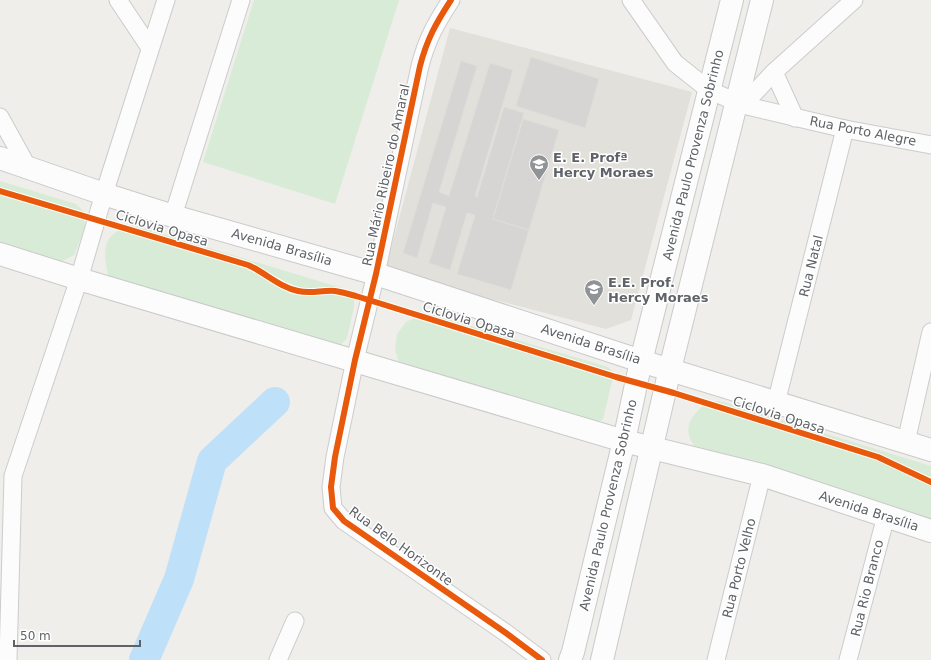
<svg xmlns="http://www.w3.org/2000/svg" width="931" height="660" font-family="'DejaVu Sans',sans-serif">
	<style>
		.education { fill: #e2e0da }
		.green { fill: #d8ebd6 }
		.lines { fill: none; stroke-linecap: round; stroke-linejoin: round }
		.river { stroke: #bfe0f9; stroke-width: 30 }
		.building { fill: #d6d5d3; stroke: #deddd9 }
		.street-casing { stroke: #cbcccc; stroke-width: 19 }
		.secondary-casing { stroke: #cacacb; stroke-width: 24 }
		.street { stroke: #fdfcfc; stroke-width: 17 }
		.secondary { stroke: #fdfcfc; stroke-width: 22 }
		.cycleway-casing { stroke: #fff; stroke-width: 8 }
		.cycleway { stroke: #e8590c; stroke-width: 6 }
		.labels { text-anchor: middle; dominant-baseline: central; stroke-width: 3; stroke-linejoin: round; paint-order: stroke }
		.street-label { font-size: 13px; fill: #5f6368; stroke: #fff }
		.poi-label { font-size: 13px; font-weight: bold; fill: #5f6368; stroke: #fff; text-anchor: start }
	</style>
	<rect width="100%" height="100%" fill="#efeeea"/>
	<path class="education" d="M 450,28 L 692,92 L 631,320 L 606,329 L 385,271 Z"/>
	<g class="green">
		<path d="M 254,0 L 399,0 L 335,204 L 203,162 Z"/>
		<path d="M 0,181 L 76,204 L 84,212 L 85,228 L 74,255 L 55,265 L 0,247 Z"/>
		<path d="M 133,225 L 345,289 L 354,297 L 354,307 L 347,338 L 338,348 L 118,281 L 108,275 C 102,248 103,233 133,225 Z"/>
		<path d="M 430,314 L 608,367 L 614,373 L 603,419 L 594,426 L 399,363 L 395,350 L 397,334 L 406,322 L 419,316 Z"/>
		<path d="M 709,401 L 720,401 L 931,466 L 931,525 L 705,455 C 701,451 695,448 693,444 C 681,426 694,412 709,401 Z"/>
	</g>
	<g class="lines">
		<path class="river" d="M 144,660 L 179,579 L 212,461 L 275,402"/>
	</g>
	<g class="building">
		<path d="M 531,57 L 599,79 L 585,128 L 516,106 Z"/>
		<path d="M 461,61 L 477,66 L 439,192 L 449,196 L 490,63 L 513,70 L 475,196 L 477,197 L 504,107 L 524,113 L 493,219 L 529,230 L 511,290 L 457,274 L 475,215 L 467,213 L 450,270 L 429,263 L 446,207 L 433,203 L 417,258 L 403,253 Z"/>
		<path d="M 523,119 L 559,130 L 529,230 L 493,219 Z"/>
	</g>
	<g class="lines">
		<defs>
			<g id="street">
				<path d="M 118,0 L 150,48"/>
				<path d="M 451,0 C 436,23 427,39 420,66 L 376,274 L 355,360 L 335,457 L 331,487 L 333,508 L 344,521 L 506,633 L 542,660"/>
				<path d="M 631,0 L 675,63 L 709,90 L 743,105 L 774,72 L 854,0"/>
				<path d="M 774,72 L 795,118"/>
				<path d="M 743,105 L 845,129 L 931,145"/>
				<path d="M 0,117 L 27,166"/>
				<path d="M 173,216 L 241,0"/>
				<path d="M 776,403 L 845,129"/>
				<path d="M 906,442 L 931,332"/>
				<path d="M 8,660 L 13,476 L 79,279 L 104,194 L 166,0"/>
				<path d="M 278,660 L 295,621"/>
				<path d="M 716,660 L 762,475"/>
				<path d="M 848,660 L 886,516"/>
			</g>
			<g id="secondary">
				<path d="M 0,158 L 104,194 L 173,216 L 376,274 L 641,361 L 931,450"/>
				<path d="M 0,254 L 79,279 L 624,441 L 762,475 L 931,531"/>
				<path d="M 570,660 L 573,652 L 624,441 L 641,361 L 732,0"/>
				<path d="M 602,660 L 670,369 L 762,0"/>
			</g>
		</defs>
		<use href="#street" class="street-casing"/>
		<use href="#secondary" class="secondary-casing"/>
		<use href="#street" class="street"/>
		<use href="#secondary" class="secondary"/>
		<defs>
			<g id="cycleway">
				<path d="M 451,0 C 436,23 427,39 420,66 L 376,274 L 355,360 L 335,457 L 331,487 L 333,508 L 344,521 L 506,633 L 542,660"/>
				<path d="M 0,191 L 248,265 C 266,273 279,287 298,291 C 311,294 322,290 335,291 C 342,292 349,294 356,296 L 616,377 L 674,393 L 878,457 L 931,482"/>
			</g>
		</defs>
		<use href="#cycleway" class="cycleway-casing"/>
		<use href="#cycleway" class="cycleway"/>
	</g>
	<defs>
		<symbol id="school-pin" viewBox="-11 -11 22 30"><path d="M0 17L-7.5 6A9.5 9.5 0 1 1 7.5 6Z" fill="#919496" stroke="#fff"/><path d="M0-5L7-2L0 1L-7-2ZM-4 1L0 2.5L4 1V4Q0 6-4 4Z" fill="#fff"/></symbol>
	</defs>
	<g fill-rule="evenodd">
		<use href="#school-pin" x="528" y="153" width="22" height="30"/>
		<use href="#school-pin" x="583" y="278" width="22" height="30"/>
	</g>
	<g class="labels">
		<g class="street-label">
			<text transform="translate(863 131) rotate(11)">Rua Porto Alegre</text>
			<text transform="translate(693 155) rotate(-76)">Avenida Paulo Provenza Sobrinho</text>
			<text transform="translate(386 175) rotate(-78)">Rua Mário Ribeiro do Amaral</text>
			<text transform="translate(162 228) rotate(17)">Ciclovia Opasa</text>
			<text transform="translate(282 247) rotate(16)">Avenida Brasília</text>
			<text transform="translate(811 266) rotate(-76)">Rua Natal</text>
			<text transform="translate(469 320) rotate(17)">Ciclovia Opasa</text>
			<text transform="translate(591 344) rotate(18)">Avenida Brasília</text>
			<text transform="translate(779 415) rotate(18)">Ciclovia Opasa</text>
			<text transform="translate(608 505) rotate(-77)">Avenida Paulo Provenza Sobrinho</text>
			<text transform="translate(869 511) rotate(18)">Avenida Brasília</text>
			<text transform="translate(401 546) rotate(36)">Rua Belo Horizonte</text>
			<text transform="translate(739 568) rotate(-76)">Rua Porto Velho</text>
			<text transform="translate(867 588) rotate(-76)">Rua Rio Branco</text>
		</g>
		<g class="poi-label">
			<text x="553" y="157">E. E. Profª<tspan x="553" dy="15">Hercy Moraes</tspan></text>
			<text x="608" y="282">E.E. Prof.<tspan x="608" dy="15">Hercy Moraes</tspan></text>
		</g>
	</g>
	<path d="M14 640v6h126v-6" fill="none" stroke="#5f6368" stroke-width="2"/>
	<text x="20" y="640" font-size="12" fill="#5f6368" stroke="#ffffff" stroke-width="3" paint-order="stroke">50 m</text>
</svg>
